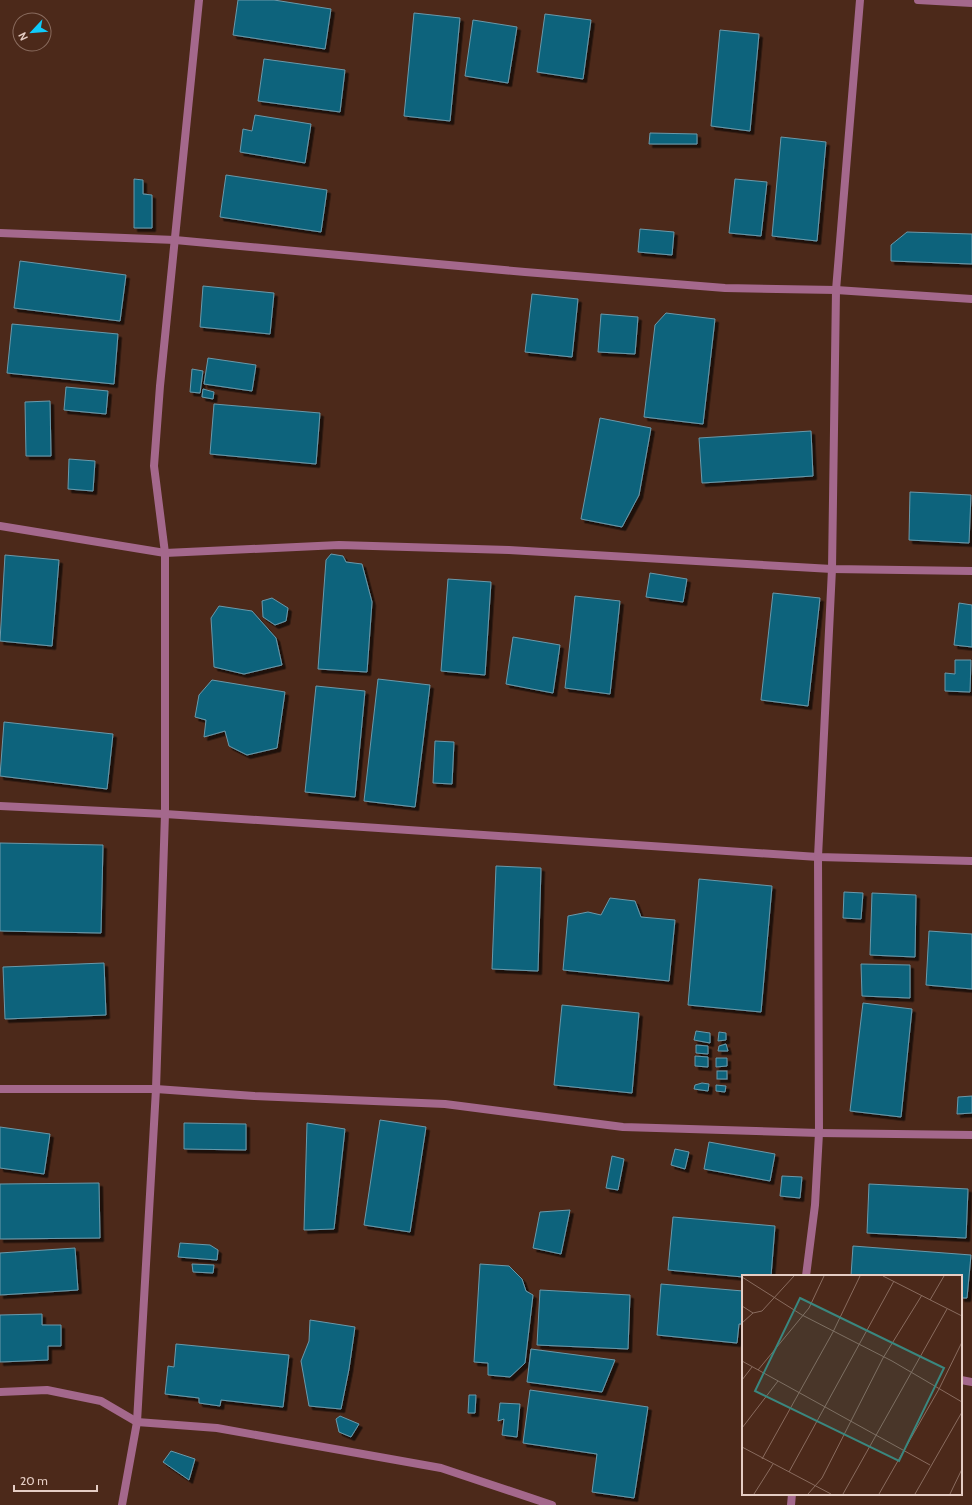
<svg xmlns="http://www.w3.org/2000/svg" width="972" height="1505" font-family="Cabin,sans-serif">
	<style>
		.building { fill: #0e637b; stroke: #6999ab; filter: url(#shadow) }
		.lines { fill: none; stroke-linecap: round; stroke-linejoin: round }
		.street { stroke: #a4688c; stroke-width: 8 }
		.inset-road { fill: none; stroke: #896b5e; stroke-width: 1 }
		.view { fill: #3a877f; fill-opacity: 0.15; stroke: #3a877f; stroke-width: 2 }
		.inset-edge { fill: none; stroke: #e5cdc4; stroke-width: 2 }
	</style>
	<defs>
		<filter id="shadow"><feDropShadow dx="3.5" dy="3.5" stdDeviation="0" flood-color="#0009"/></filter>
	</defs>
	<rect width="100%" height="100%" fill="#4c291a"/>
	<g class="building">
		<path d="M 238,0 L 274,0 L 331,9 L 325,49 L 233,35 Z"/>
		<path d="M 414,13 L 460,18 L 450,121 L 404,116 Z"/>
		<path d="M 545,14 L 591,20 L 583,79 L 537,72 Z"/>
		<path d="M 473,20 L 517,27 L 508,83 L 465,76 Z"/>
		<path d="M 720,30 L 759,34 L 750,131 L 711,126 Z"/>
		<path d="M 264,59 L 345,70 L 340,112 L 258,101 Z"/>
		<path d="M 255,115 L 311,124 L 305,163 L 240,152 L 243,129 L 252,131 Z"/>
		<path d="M 650,133 L 697,134 L 697,144 L 649,144 Z"/>
		<path d="M 781,137 L 826,142 L 817,241 L 772,236 Z"/>
		<path d="M 226,175 L 327,190 L 321,232 L 220,217 Z"/>
		<path d="M 134,179 L 143,180 L 143,194 L 152,195 L 152,228 L 134,228 Z"/>
		<path d="M 735,179 L 767,182 L 761,236 L 729,233 Z"/>
		<path d="M 640,229 L 674,232 L 672,255 L 638,252 Z"/>
		<path d="M 907,232 L 972,234 L 972,264 L 891,261 L 891,245 Z"/>
		<path d="M 20,261 L 126,275 L 120,321 L 14,308 Z"/>
		<path d="M 203,286 L 274,293 L 270,334 L 200,327 Z"/>
		<path d="M 532,294 L 578,299 L 572,357 L 525,352 Z"/>
		<path d="M 666,313 L 715,319 L 703,424 L 644,417 L 655,325 Z"/>
		<path d="M 601,314 L 638,317 L 635,354 L 598,352 Z"/>
		<path d="M 12,324 L 118,334 L 114,384 L 7,373 Z"/>
		<path d="M 208,358 L 256,365 L 252,391 L 204,384 Z"/>
		<path d="M 192,369 L 203,371 L 200,393 L 190,392 Z"/>
		<path d="M 66,387 L 108,391 L 106,414 L 64,410 Z"/>
		<path d="M 203,389 L 214,392 L 213,399 L 202,397 Z"/>
		<path d="M 50,401 L 51,456 L 26,456 L 25,402 Z"/>
		<path d="M 214,404 L 320,413 L 316,464 L 210,454 Z"/>
		<path d="M 600,418 L 651,428 L 639,495 L 622,527 L 581,519 Z"/>
		<path d="M 811,431 L 813,476 L 702,483 L 699,438 Z"/>
		<path d="M 69,459 L 95,461 L 93,491 L 68,489 Z"/>
		<path d="M 910,492 L 971,495 L 969,543 L 909,540 Z"/>
		<path d="M 331,554 L 343,556 L 346,562 L 362,564 L 372,602 L 367,672 L 318,669 L 326,560 Z"/>
		<path d="M 5,555 L 59,560 L 52,646 L 0,641 Z"/>
		<path d="M 650,573 L 687,579 L 683,602 L 646,597 Z"/>
		<path d="M 448,579 L 491,582 L 485,675 L 441,671 Z"/>
		<path d="M 773,593 L 820,598 L 808,706 L 761,700 Z"/>
		<path d="M 575,596 L 620,601 L 610,694 L 565,688 Z"/>
		<path d="M 272,598 L 288,608 L 286,621 L 275,625 L 263,617 L 262,601 Z"/>
		<path d="M 959,603 L 972,605 L 972,647 L 954,645 Z"/>
		<path d="M 219,606 L 252,611 L 276,638 L 282,665 L 244,674 L 214,667 L 211,618 Z"/>
		<path d="M 513,637 L 560,645 L 553,693 L 506,684 Z"/>
		<path d="M 955,660 L 971,660 L 970,692 L 945,691 L 945,673 L 955,674 Z"/>
		<path d="M 378,679 L 430,685 L 415,807 L 364,801 Z"/>
		<path d="M 212,680 L 285,692 L 277,748 L 247,755 L 229,746 L 225,731 L 204,737 L 206,720 L 195,717 L 199,695 Z"/>
		<path d="M 316,686 L 365,691 L 355,797 L 305,792 Z"/>
		<path d="M 4,722 L 113,734 L 107,789 L 0,776 Z"/>
		<path d="M 435,741 L 454,742 L 452,784 L 433,783 Z"/>
		<path d="M 0,843 L 103,845 L 101,933 L 0,931 Z"/>
		<path d="M 496,866 L 541,868 L 538,971 L 492,969 Z"/>
		<path d="M 699,879 L 772,886 L 761,1012 L 688,1005 Z"/>
		<path d="M 844,892 L 863,893 L 861,919 L 843,918 Z"/>
		<path d="M 872,893 L 916,895 L 915,957 L 870,955 Z"/>
		<path d="M 610,898 L 635,901 L 641,917 L 675,920 L 669,981 L 563,970 L 568,916 L 588,912 L 601,915 Z"/>
		<path d="M 929,931 L 972,934 L 972,989 L 926,985 Z"/>
		<path d="M 104,963 L 106,1015 L 5,1019 L 3,967 Z"/>
		<path d="M 861,964 L 910,965 L 910,998 L 862,996 Z"/>
		<path d="M 863,1003 L 912,1009 L 901,1117 L 850,1111 Z"/>
		<path d="M 562,1005 L 639,1013 L 632,1093 L 554,1085 Z"/>
		<path d="M 696,1031 L 710,1033 L 710,1043 L 694,1040 Z"/>
		<path d="M 719,1032 L 726,1033 L 726,1040 L 718,1041 Z"/>
		<path d="M 726,1044 L 728,1051 L 718,1051 L 719,1046 Z"/>
		<path d="M 696,1045 L 708,1046 L 708,1054 L 696,1053 Z"/>
		<path d="M 695,1056 L 708,1057 L 708,1067 L 695,1066 Z"/>
		<path d="M 716,1058 L 727,1058 L 727,1066 L 716,1067 Z"/>
		<rect x="717" y="1071" width="10" height="8"/>
		<path d="M 702,1083 L 709,1084 L 708,1091 L 694,1089 L 695,1085 Z"/>
		<path d="M 716,1085 L 726,1086 L 725,1092 L 716,1091 Z"/>
		<path d="M 972,1096 L 972,1113 L 957,1114 L 958,1097 Z"/>
		<path d="M 380,1120 L 426,1127 L 410,1232 L 364,1225 Z"/>
		<path d="M 184,1123 L 246,1124 L 246,1150 L 184,1149 Z"/>
		<path d="M 307,1123 L 345,1129 L 334,1229 L 304,1230 Z"/>
		<path d="M 0,1127 L 50,1134 L 44,1174 L 0,1168 Z"/>
		<path d="M 709,1142 L 775,1154 L 770,1181 L 704,1169 Z"/>
		<path d="M 675,1149 L 689,1152 L 685,1169 L 671,1165 Z"/>
		<path d="M 612,1156 L 624,1159 L 618,1190 L 606,1188 Z"/>
		<path d="M 782,1176 L 802,1177 L 800,1198 L 780,1196 Z"/>
		<path d="M 99,1183 L 100,1238 L 0,1239 L 0,1184 Z"/>
		<path d="M 869,1184 L 968,1189 L 966,1238 L 867,1233 Z"/>
		<path d="M 570,1210 L 561,1254 L 533,1248 L 540,1212 Z"/>
		<path d="M 673,1217 L 775,1226 L 771,1276 L 743,1277 L 668,1270 Z"/>
		<path d="M 180,1243 L 210,1245 L 218,1250 L 217,1260 L 178,1257 Z"/>
		<path d="M 853,1246 L 971,1255 L 967,1298 L 961,1298 L 961,1276 L 851,1276 Z"/>
		<path d="M 75,1248 L 78,1290 L 0,1295 L 0,1253 Z"/>
		<path d="M 192,1264 L 214,1265 L 213,1273 L 193,1272 Z"/>
		<path d="M 480,1264 L 509,1266 L 522,1279 L 526,1291 L 533,1295 L 525,1363 L 510,1377 L 488,1375 L 488,1363 L 474,1362 Z"/>
		<path d="M 661,1284 L 743,1291 L 743,1324 L 739,1324 L 737,1343 L 657,1335 Z"/>
		<path d="M 540,1290 L 630,1295 L 628,1349 L 537,1345 Z"/>
		<path d="M 42,1314 L 42,1325 L 61,1325 L 61,1346 L 48,1346 L 48,1360 L 0,1362 L 0,1315 Z"/>
		<path d="M 310,1320 L 355,1327 L 349,1369 L 341,1409 L 309,1406 L 301,1361 L 309,1341 Z"/>
		<path d="M 176,1344 L 289,1355 L 283,1407 L 221,1400 L 220,1406 L 199,1403 L 199,1398 L 165,1394 L 168,1366 L 174,1367 Z"/>
		<path d="M 531,1349 L 615,1360 L 602,1392 L 527,1382 Z"/>
		<path d="M 530,1390 L 648,1407 L 634,1498 L 592,1492 L 597,1454 L 523,1443 Z"/>
		<path d="M 469,1395 L 476,1395 L 475,1413 L 468,1413 Z"/>
		<path d="M 500,1403 L 520,1404 L 517,1437 L 502,1435 L 504,1419 L 498,1421 Z"/>
		<path d="M 340,1416 L 359,1424 L 351,1437 L 339,1432 L 336,1419 Z"/>
		<path d="M 171,1451 L 195,1459 L 189,1480 L 163,1462 Z"/>
	</g>
	<g class="lines">
		<g class="street">
			<path d="M 918,0 L 972,3"/>
			<path d="M 0,233 L 175,240 L 525,272 L 725,288 L 836,290 L 972,299"/>
			<path d="M 0,526 L 165,553 L 339,545 L 509,550 L 832,569 L 972,571"/>
			<path d="M 0,806 L 165,814 L 818,857 L 972,861"/>
			<path d="M 0,1089 L 156,1089 L 254,1096 L 445,1104 L 623,1127 L 819,1133 L 972,1135"/>
			<path d="M 806,1276 L 815,1205 L 819,1133 L 818,857 L 832,569 L 836,290 L 860,0"/>
			<path d="M 961,1380 L 972,1382"/>
			<path d="M 0,1392 L 47,1390 L 101,1401 L 137,1422 L 217,1428 L 441,1468 L 552,1505"/>
			<path d="M 122,1505 L 137,1422 L 156,1089 L 165,814 L 165,553 L 154,466 L 160,386 L 199,0"/>
			<path d="M 791,1505 L 792,1494"/>
		</g>
	</g>
	<g transform="translate(742 1275)">
		<rect width="220" height="220" fill="#4c291a"/>
		<path class="inset-road" d="M 141,1 L 220,41M 0,2 L 60,40 L 150,86 L 220,127M 188,25 L 202,1M 0,31 L 11,38M 0,48 L 11,38 L 20,36 L 52,1M 0,86 L 188,190M 16,95 L 67,33 L 82,1M 0,105 L 10,92M 0,153 L 36,106M 0,172 L 89,219M 20,184 L 91,57 L 118,1M 47,197 L 152,6M 12,219 L 31,189M 66,219 L 80,203 L 141,83 L 180,20M 101,219 L 205,34M 137,219 L 197,114 L 220,67M 173,219 L 220,137M 208,219 L 220,194"/>
		<path class="view" d="M 58,23 L 202,93 L 157,186 L 13,116 Z"/>
		<rect width="220" height="220" class="inset-edge"/>
	</g>
	<g transform="translate(32 32) rotate(244)"><circle r="19" fill="#4c291a" stroke="#896b5e"/>
	<path d="M0-3L7 15L0 10L-7 15Z" fill="#0fcafa"/>
	<text y="-6" font-size="11" font-weight="bold" text-anchor="middle" fill="#e5cdc4">N</text>
	</g>
	<path d="M14 1485v6h83v-6" fill="none" stroke="#e5cdc4" stroke-width="2"/>
	<text x="20" y="1485" font-size="12" fill="#e5cdc4" stroke="#4c291a" stroke-width="3" paint-order="stroke">20 m</text>
</svg>
